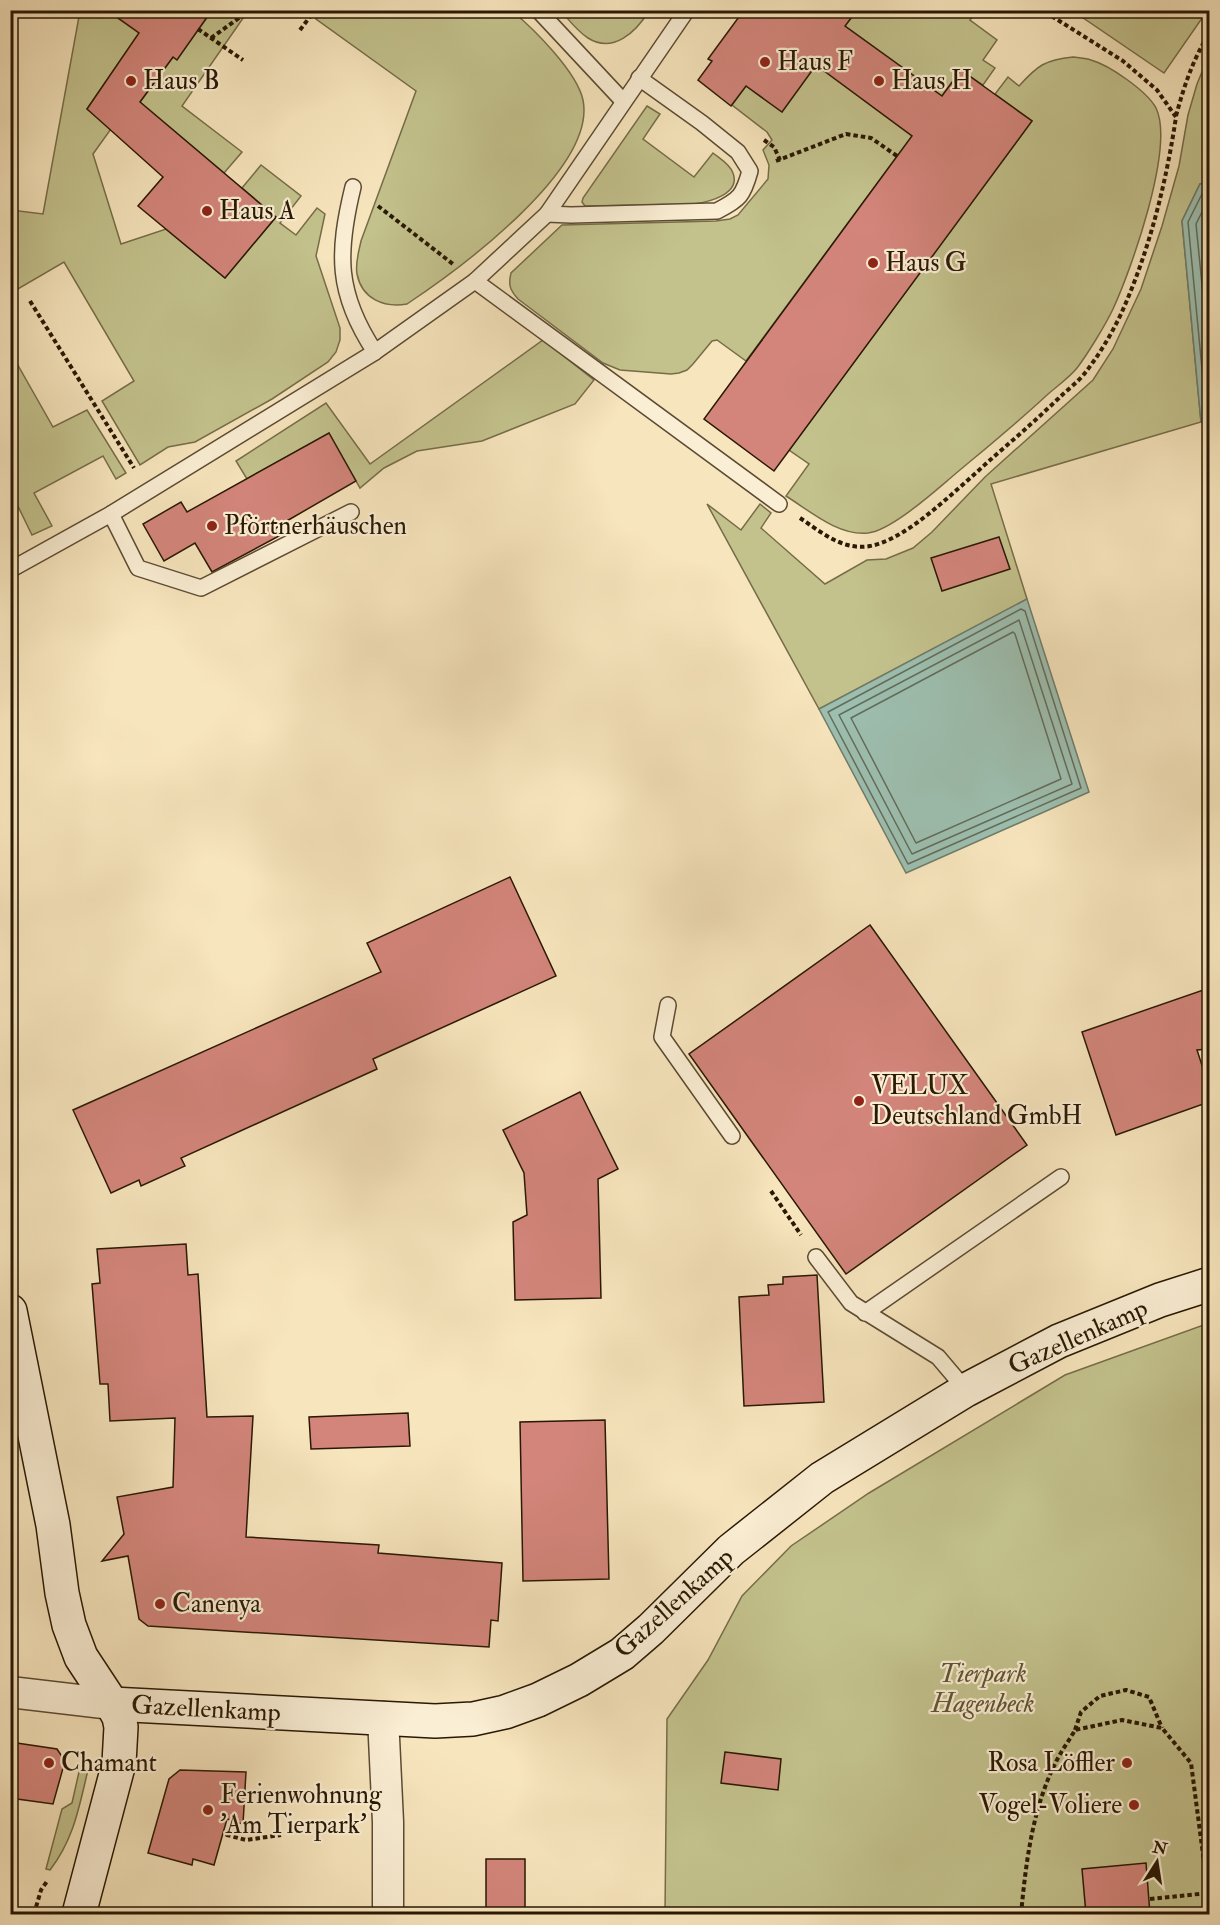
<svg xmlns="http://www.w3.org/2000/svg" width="1220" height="1925" font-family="'IM FELL Double Pica',serif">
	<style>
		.green { fill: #c3c28d; stroke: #766d48; stroke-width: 1.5 }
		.water { fill: #9dbfb0; stroke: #6f7c6b; stroke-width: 1.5 }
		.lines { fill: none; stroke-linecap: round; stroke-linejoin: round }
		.shore { stroke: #636c5a; stroke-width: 1.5 }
		.building { fill: #d3857b; stroke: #291803; stroke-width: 1.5 }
		.lane-casing { stroke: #5c4b32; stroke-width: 18 }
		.street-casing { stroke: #5c4b32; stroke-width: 33 }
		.secondary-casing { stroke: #291803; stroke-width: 36 }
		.path { stroke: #291803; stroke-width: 4; stroke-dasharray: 4.5 3; stroke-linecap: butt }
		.lane { stroke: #faeed4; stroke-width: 15 }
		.street { stroke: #faeed4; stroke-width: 30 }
		.secondary { stroke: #faeed4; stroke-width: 33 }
		.poi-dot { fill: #8f2418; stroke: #faeed4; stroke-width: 2 }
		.labels { text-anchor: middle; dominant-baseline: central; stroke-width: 4.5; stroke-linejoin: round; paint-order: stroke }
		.poi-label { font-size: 26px; fill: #291803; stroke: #faeed4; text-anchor: start }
		.street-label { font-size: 26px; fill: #291803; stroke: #faeed4 }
		.park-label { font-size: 26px; font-style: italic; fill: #5f5433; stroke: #faeed4 }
	</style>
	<rect width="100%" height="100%" fill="#f7e5bd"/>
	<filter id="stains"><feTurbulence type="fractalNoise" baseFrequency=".00333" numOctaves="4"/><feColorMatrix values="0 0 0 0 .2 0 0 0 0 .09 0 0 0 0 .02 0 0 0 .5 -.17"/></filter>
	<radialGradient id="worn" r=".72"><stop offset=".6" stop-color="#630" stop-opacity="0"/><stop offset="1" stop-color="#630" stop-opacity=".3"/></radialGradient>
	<g class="green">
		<path d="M 323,10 L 512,11 C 534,29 577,72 583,100 C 597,169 458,270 407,304 C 384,308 362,299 357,274 C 355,263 359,251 361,241 L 416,91 L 316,19 Z"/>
		<path d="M 80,11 L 107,11 L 139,33 L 87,109 L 111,129 L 93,154 L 121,244 L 166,229 L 225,278 L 276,217 L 242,188 L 261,165 L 301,196 L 280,223 L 296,235 L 317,208 L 325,214 L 316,256 L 340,328 L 340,340 L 336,352 L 328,362 L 272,399 L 195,442 L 168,447 L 140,465 L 102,401 L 134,381 L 64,262 L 11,293 L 11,210 L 43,214 Z"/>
		<path d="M 212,11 L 248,11 L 182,106 L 242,152 L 224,173 L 140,102 L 173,57 L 177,59 Z"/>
		<path d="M 561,11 L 649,11 C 636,32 613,54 588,38 C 577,31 569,20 561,11 Z"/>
		<path d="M 857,11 L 977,11 L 970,20 L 997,40 L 983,60 L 995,68 L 983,85 L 961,70 L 942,96 L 845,26 Z"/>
		<path d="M 1073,11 L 1207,11 L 1164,73 Z"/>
		<path d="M 1209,55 L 1209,182 L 1200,184 L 1182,221 L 1201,422 L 991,484 L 1027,599 L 819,709 L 707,504 L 741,530 L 760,504 L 771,513 L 761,528 L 825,584 L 867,560 L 886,559 L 913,548 L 932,532 L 985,477 L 1093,380 L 1113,349 L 1141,289 L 1162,226 L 1179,166 L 1188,115 L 1197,84 Z"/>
		<path d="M 1073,57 C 1079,58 1085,58 1091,60 C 1109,65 1147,91 1156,108 C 1175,147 1131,270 1113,309 C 1106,324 1087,355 1077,368 C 1069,378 1057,386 1047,395 C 1017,423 985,449 954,475 C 935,491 892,530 868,533 C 838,536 810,511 786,496 L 809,464 L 789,450 L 1032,121 L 995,94 L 1008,77 L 1019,86 C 1038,65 1045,60 1073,57 Z"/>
		<path d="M 816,65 L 912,136 L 746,361 L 717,340 L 712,341 L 693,364 L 687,370 L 679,373 L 671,374 L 620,370 L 603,363 L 518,299 C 510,290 508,285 511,273 L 562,225 L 716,221 L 730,219 L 738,215 L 768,179 L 769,165 L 763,150 L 772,140 L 767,132 L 732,105 L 746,86 L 782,112 Z"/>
		<path d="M 647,106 L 660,114 L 643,139 L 694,177 L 713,153 C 719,158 730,164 733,173 C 741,194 709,202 694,204 L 585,206 L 582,202 L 583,198 Z"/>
		<path d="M 543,340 L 594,380 L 575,404 L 482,441 L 417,451 L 384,468 L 360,488 L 329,433 L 247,479 L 236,461 L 326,403 L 370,464 Z"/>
		<path d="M 11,353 L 53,427 L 87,410 L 126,473 L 116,479 L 103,456 L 34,493 L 52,526 L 32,535 L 11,492 Z"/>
		<path d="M 1209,1323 L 1209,1914 L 665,1914 L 667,1719 L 708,1660 L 742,1596 L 791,1546 L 869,1493 L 1065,1375 Z"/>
		<path d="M 83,1768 L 88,1770 C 79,1807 74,1839 50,1870 L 46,1869 L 62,1809 L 72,1803 L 79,1772 Z"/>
	</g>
	<g class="water">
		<path d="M 1209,182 L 1210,419 L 1201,422 L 1182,221 L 1200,184 Z"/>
		<path d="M 1027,599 L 1089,792 L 906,873 L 819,709 Z"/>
	</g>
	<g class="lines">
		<g class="shore">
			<path d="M 1210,188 L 1204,190 L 1188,222 L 1206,411 L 1210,414"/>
			<path d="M 1210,196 L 1196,224 L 1210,366"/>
			<path d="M 1021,609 L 1025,611 L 1081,788 L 908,864 L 828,712 Z"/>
			<path d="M 1019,620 L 1072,784 L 912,854 L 839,715 Z"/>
			<path d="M 1013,632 L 1015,634 L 1061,779 L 916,843 L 851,718 Z"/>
		</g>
	</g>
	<g class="building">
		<path d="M 107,10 L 212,10 L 177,60 L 173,57 L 140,102 L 276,217 L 225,278 L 138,206 L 163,177 L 87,109 L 139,33 Z"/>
		<path d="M 744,10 L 857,10 L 845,26 L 942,96 L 961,70 L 1032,121 L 774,471 L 704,419 L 912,136 L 816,65 L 782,112 L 746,86 L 731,106 L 698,80 L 712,61 L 708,59 Z"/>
		<path d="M 329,433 L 356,481 L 285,522 L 275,529 L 279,536 L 212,572 L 195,543 L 164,561 L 143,524 L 181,502 L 187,512 Z"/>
		<path d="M 999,537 L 1010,569 L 942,591 L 931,558 Z"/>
		<path d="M 510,877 L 556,976 L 373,1059 L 377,1069 L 181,1158 L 185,1166 L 141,1186 L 139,1180 L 111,1193 L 73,1110 L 381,972 L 367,943 Z"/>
		<path d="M 870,925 L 1027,1145 L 846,1274 L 689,1054 Z"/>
		<path d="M 1209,988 L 1209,1049 L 1197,1050 L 1209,1087 L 1209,1102 L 1116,1135 L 1082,1032 Z"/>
		<path d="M 580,1092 L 618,1169 L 598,1179 L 601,1298 L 515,1300 L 513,1222 L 527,1215 L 524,1173 L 503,1130 Z"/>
		<path d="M 186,1244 L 188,1275 L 198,1274 L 207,1417 L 253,1416 L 246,1537 L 379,1545 L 378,1553 L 502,1563 L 498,1621 L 491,1620 L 489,1647 L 148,1626 L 139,1619 L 128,1556 L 102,1561 L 124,1534 L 117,1497 L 173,1487 L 175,1418 L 110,1421 L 108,1384 L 100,1384 L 92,1284 L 100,1283 L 97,1249 Z"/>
		<path d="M 817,1275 L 824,1402 L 744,1406 L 739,1297 L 769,1295 L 768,1285 L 783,1284 L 783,1277 Z"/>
		<path d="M 408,1413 L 410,1446 L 311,1449 L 309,1417 Z"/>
		<path d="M 605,1420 L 609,1579 L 523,1581 L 520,1422 Z"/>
		<path d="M 10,1742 L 57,1749 L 65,1761 L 53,1804 L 10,1798 Z"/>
		<path d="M 725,1752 L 781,1759 L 778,1790 L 721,1783 Z"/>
		<path d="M 180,1770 L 246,1772 L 243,1824 L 227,1819 L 214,1865 L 193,1859 L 192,1865 L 148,1853 L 169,1779 Z"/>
		<rect x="486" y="1859" width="39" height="55"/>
		<path d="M 1146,1863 L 1150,1914 L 1086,1914 L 1082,1869 Z"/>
	</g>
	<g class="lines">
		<defs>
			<g id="lane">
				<path d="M 538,10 L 623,101"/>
				<path d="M 353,187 C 337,253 336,293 375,352"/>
				<path d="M 547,214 L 571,215 L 717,211 C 740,199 743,196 750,171 L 738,152 L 702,123 L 639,78"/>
				<path d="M 475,281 L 779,504"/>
				<path d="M 111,514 L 138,568 L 201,588 L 351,512"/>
				<path d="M 10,570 L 111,514 L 375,352 L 475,281 L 547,214 L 687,10"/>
				<path d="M 668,1005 L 662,1037 L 732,1136"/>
				<path d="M 816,1257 L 851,1303 L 938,1357 L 966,1390"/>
				<path d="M 865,1313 L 1061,1177"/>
			</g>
			<g id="street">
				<path d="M 10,1692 L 112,1704"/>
				<path d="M 383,1717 L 388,1822 L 388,1914"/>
			</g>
			<g id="secondary">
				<path d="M 10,1311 L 53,1525 L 62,1593 L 69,1625 L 81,1657 L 112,1704 L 119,1717 L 121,1727 L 119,1763 L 79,1914"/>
				<path d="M 112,1704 L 435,1721 L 473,1719 L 505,1712 L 538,1700 L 579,1680 L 622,1654 L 651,1629 L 731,1550 L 822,1478 L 966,1390 L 1059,1341 L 1160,1300 L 1210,1284"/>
			</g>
		</defs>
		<use href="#lane" class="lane-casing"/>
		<use href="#street" class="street-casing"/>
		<use href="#secondary" class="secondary-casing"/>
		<g class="path">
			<path d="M 198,29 L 243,60"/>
			<path d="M 300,30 L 315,10"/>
			<path d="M 211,38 L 250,10"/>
			<path d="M 1176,116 C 1184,86 1193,59 1210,32"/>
			<path d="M 764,140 L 774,147 L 780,160"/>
			<path d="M 776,161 L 846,134 L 871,138 L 897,156"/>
			<path d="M 378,206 L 453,264"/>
			<path d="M 30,301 L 134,468"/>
			<path d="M 800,518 C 821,532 843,551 870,546 C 887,543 904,532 918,522 C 946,501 972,476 998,453 C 1019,435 1039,417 1059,398 C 1067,390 1078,382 1085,373 C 1099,355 1111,335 1121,314 C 1149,252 1166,184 1176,117 L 1157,90 L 1123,61 L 1042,10"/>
			<path d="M 771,1191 L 801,1235"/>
			<path d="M 1075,1730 L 1081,1712 L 1100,1696 L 1126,1690 L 1149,1697 L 1162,1728"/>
			<path d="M 232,1820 L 227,1835 L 246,1840 L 281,1835"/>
			<path d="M 1150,1899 L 1208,1893"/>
			<path d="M 34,1914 L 41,1890 L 48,1880"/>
			<path d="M 1021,1914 C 1026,1863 1032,1809 1056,1762 C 1061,1751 1069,1741 1075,1730 L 1122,1720 L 1162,1728 L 1191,1763 L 1210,1908"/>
		</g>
		<use href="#lane" class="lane"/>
		<use href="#street" class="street"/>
		<use href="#secondary" class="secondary"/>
	</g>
	<g class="poi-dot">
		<circle cx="765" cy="62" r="6"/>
		<circle cx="131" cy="81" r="6"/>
		<circle cx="879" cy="81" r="6"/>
		<circle cx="207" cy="211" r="6"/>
		<circle cx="873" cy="263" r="6"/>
		<circle cx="212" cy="526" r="6"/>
		<circle cx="859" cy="1101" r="6"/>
		<circle cx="160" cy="1604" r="6"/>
		<circle cx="49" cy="1763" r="6"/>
		<circle cx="1127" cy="1763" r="6"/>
		<circle cx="1134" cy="1805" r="6"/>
		<circle cx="208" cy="1810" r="6"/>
	</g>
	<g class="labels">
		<g class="poi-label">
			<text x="777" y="62">Haus F</text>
			<text x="143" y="81">Haus B</text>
			<text x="891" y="81">Haus H</text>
			<text x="219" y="211">Haus A</text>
			<text x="885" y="263">Haus G</text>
			<text x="224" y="526">Pförtnerhäuschen</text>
			<text x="871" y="1086">VELUX<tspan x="871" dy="30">Deutschland GmbH</tspan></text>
			<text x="172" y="1604">Canenya</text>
			<text x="61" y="1763">Chamant</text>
			<text x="1115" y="1763" text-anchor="end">Rosa Löffler</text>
			<text x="220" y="1795">Ferienwohnung<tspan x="220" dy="30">'Am Tierpark'</tspan></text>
			<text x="1122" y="1805" text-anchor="end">Vogel-Voliere</text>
		</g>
		<g class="street-label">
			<text transform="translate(1078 1337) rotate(-24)">Gazellenkamp</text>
			<text transform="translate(674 1603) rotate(-42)">Gazellenkamp</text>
			<text transform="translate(206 1709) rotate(3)">Gazellenkamp</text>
		</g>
		<g class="park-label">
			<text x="983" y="1674">Tierpark<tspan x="983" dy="30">Hagenbeck</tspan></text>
		</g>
	</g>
	<rect width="1220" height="1925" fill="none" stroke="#f7e5bd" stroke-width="36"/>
	<rect x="12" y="12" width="1196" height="1901" fill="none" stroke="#291803" stroke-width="3"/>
	<rect x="18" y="18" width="1184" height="1889" fill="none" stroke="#291803" stroke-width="1.5"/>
	<g transform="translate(1157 1862) rotate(12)" stroke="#faeed4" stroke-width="4.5" paint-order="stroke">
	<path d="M0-4.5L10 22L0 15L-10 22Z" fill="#291803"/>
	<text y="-9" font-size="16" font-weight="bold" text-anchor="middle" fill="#291803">N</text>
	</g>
	<rect width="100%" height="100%" filter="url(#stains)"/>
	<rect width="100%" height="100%" fill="url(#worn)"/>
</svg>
